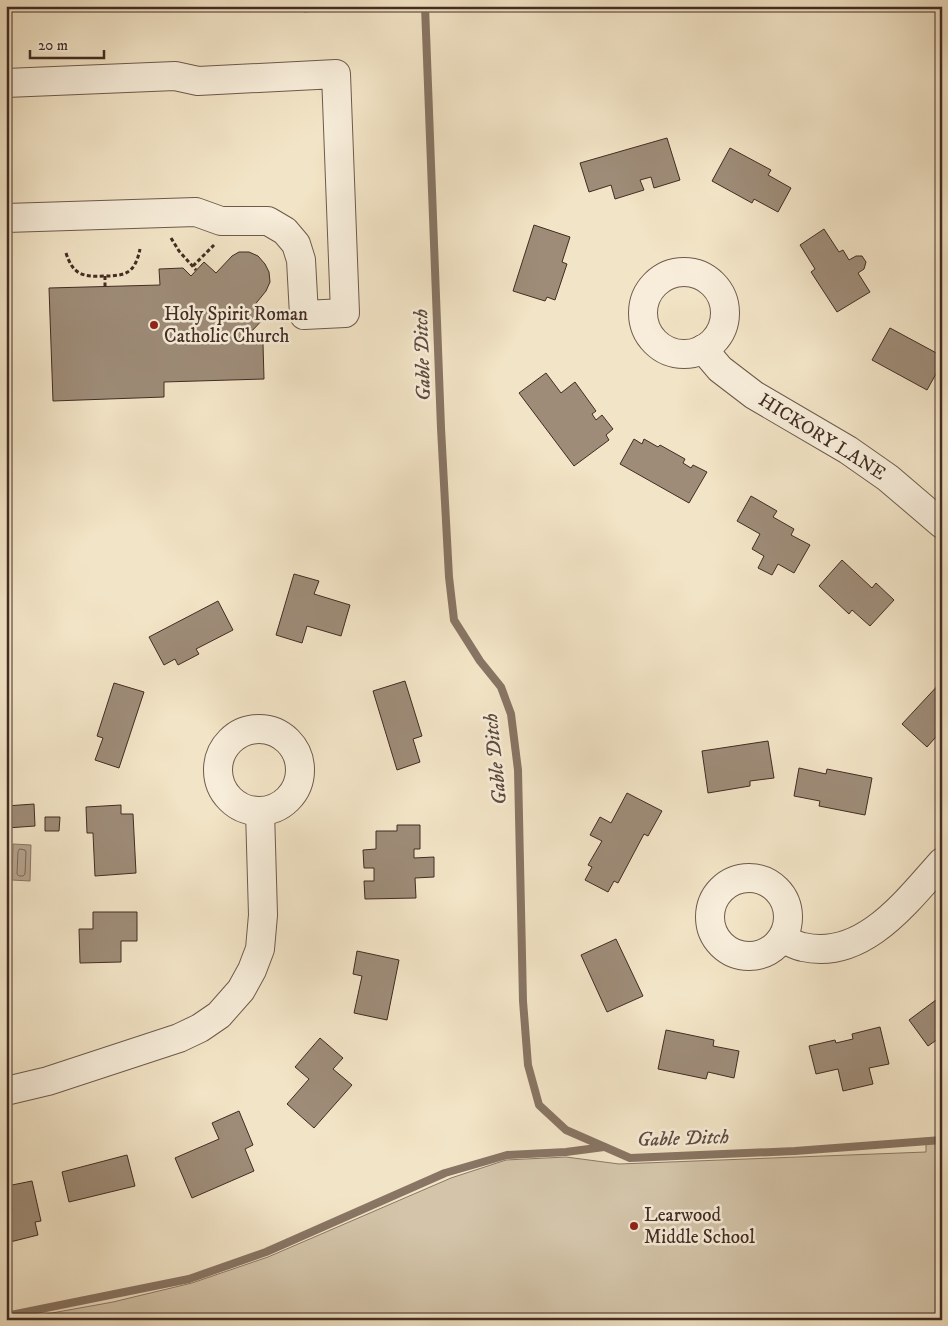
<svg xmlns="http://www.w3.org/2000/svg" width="948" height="1326" font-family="'IM FELL DW Pica',serif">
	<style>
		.green { fill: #d4c5aa; stroke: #8b7866 }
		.water { fill: #b6a58f; stroke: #887564 }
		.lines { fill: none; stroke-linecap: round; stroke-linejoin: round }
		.shore { stroke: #7c6859; stroke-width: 1 }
		.stream { stroke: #887564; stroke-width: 8 }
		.building { fill: #9e8c78; stroke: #422c23 }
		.minor-casing { stroke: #6e5a4c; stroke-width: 30 }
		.path { stroke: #422c23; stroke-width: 3; stroke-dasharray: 4 2.5; stroke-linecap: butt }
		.minor { stroke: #f7edda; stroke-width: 28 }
		.poi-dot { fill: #8f2418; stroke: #f7edda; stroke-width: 2 }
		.labels { text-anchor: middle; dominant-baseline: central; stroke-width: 5; stroke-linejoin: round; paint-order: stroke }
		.poi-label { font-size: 19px; fill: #422c23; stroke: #f7edda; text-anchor: start }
		.street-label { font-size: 19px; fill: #422c23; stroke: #f7edda }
		.water-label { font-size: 20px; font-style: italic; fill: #5f4a3e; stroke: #f7edda }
	</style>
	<rect width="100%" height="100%" fill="#f2e4c6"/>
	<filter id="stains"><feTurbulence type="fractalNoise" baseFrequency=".004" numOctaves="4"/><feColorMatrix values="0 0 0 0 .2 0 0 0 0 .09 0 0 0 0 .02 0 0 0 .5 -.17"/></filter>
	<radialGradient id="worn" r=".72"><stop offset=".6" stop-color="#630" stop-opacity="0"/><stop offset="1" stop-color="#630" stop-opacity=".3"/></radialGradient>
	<path class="green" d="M 942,1137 L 942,1320 L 13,1320 L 113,1302 L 192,1283 L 268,1257 L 451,1178 L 506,1160 L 566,1157 L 619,1164 L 926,1152 L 926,1138 Z"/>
	<path class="water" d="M 13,844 L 31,845 L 30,881 L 12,880 Z"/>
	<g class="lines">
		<path class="shore" d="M 20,849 L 25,850 L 26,852 L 25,874 L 23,876 L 19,876 L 17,874 L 18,852 Z"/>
		<g class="stream">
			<path d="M 425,6 L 441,428 L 449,577 L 454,620 L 480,661 L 501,687 L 511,714 L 518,770 L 523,1001 L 528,1065 L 539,1105 L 566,1130 L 630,1158 L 795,1151 L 942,1140"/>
			<path d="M 6,1316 L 189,1279 L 266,1252 L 445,1173 L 507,1155 L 566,1152 L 604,1147"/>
		</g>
	</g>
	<g class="building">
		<path d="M 304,6 L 326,6 L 326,10 L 304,12 Z"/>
		<path d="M 667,138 L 680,180 L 654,188 L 651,177 L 640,180 L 644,190 L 615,199 L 611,185 L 589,192 L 580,163 Z"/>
		<path d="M 730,148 L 771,170 L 768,175 L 791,188 L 778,212 L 754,199 L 752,203 L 712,181 Z"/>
		<path d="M 534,225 L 570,237 L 562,262 L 567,264 L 555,300 L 547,297 L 545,301 L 513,291 Z"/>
		<path d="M 824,229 L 839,252 L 843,250 L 849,260 L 856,256 L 862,256 L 866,262 L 864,269 L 858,273 L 870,292 L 837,312 L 811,272 L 815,269 L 800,245 Z"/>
		<path d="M 239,252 L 249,252 L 258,256 L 265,264 L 269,272 L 270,282 L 266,291 L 253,307 L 264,318 L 251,332 L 263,344 L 264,379 L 164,382 L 164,397 L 53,401 L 49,288 L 160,285 L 159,269 L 183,268 L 191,276 L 204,262 L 216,273 L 232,256 Z"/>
		<path d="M 890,328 L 942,356 L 942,363 L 927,390 L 872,360 Z"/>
		<path d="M 546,373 L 561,393 L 575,382 L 596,411 L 592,414 L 596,420 L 602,415 L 613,429 L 606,435 L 609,440 L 574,466 L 519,393 Z"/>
		<path d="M 634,439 L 642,444 L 644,439 L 658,447 L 660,445 L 685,459 L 683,463 L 691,468 L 693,465 L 707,472 L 689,503 L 620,464 Z"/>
		<path d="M 751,496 L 777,511 L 773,517 L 794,529 L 791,535 L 810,545 L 794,573 L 778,564 L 772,575 L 758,568 L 764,556 L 752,549 L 760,534 L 737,521 Z"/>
		<path d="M 842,560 L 872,588 L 876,583 L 894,600 L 870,626 L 852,610 L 849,614 L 819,586 Z"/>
		<path d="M 294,574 L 319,581 L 314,594 L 350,605 L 341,636 L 307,626 L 302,643 L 276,635 Z"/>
		<path d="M 218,601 L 233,630 L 196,649 L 199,654 L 178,665 L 175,659 L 164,665 L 149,637 Z"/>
		<path d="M 405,681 L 422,736 L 413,739 L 420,762 L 397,770 L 373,691 Z"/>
		<path d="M 942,681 L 942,730 L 927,747 L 902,724 Z"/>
		<path d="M 114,683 L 144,692 L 119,768 L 95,760 L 103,738 L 97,736 Z"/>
		<path d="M 768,741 L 774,778 L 750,781 L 750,786 L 708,793 L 702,751 Z"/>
		<path d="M 799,768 L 826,774 L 827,769 L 872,778 L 865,815 L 819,806 L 820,801 L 794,796 Z"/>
		<path d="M 627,793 L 662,811 L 648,836 L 644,834 L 618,883 L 614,881 L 608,892 L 585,880 L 592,867 L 588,865 L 602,841 L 590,835 L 600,817 L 611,823 Z"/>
		<path d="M 34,804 L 35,826 L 7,828 L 6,806 Z"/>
		<path d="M 121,805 L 121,814 L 133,814 L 136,873 L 95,876 L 93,833 L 87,833 L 86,807 Z"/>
		<path d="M 45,817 L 60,817 L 59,831 L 45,831 Z"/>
		<path d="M 397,825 L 420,825 L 420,849 L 414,849 L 414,858 L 434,857 L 434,877 L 415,878 L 416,898 L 365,899 L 364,881 L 374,881 L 374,868 L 364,868 L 363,850 L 376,849 L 376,831 L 397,831 Z"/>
		<path d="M 93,912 L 137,912 L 137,941 L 121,941 L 121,962 L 80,963 L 79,929 L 93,929 Z"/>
		<path d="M 616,939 L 643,996 L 607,1012 L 581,955 Z"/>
		<path d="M 357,951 L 399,960 L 387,1020 L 354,1013 L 362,976 L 353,974 Z"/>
		<path d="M 942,991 L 942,1036 L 928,1046 L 909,1020 L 940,997 L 938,994 Z"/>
		<path d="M 880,1027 L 889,1064 L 869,1068 L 873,1084 L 843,1091 L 838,1069 L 816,1074 L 809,1046 L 835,1040 L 836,1043 L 853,1039 L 852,1034 Z"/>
		<path d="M 666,1030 L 714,1040 L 713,1046 L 739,1051 L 734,1078 L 708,1072 L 706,1079 L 658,1069 Z"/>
		<path d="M 320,1038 L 343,1058 L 333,1069 L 352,1085 L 314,1128 L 287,1104 L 309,1079 L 295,1067 Z"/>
		<path d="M 239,1111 L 253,1145 L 245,1149 L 254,1171 L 192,1198 L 175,1158 L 219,1139 L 212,1123 Z"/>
		<path d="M 127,1155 L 135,1186 L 69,1202 L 62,1172 Z"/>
		<path d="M 32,1181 L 41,1221 L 35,1222 L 38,1235 L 6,1243 L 6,1211 L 12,1210 L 7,1186 Z"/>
	</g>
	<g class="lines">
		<defs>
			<g id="minor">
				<path d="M 6,83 L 175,76 L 198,81 L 336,74 L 345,313 L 304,315 L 301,260 L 296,244 L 285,231 L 268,221 L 221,221 L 196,212 L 6,218"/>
				<circle cx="684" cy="313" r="41"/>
				<path d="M 703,349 L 720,369 L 754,395 L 848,450 L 888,478 L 942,524"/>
				<circle cx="259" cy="770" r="41"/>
				<circle cx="749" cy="917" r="39"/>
				<path d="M 782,939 C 789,941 796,946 803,947 C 863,961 907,901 942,862"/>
				<path d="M 6,1091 L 48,1081 L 179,1038 L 200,1028 L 219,1015 L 241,990 L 252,970 L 260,949 L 263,915 L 260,811"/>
			</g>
		</defs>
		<use href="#minor" class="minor-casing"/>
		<g class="path">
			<path d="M 171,238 L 179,251 L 196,270"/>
			<path d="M 66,253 C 73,275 83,277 104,276 C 126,276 135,273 140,249"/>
			<path d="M 193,266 L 214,245"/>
			<path d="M 105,276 L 105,286"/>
		</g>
		<use href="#minor" class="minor"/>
	</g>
	<g class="poi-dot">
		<circle cx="154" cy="325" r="5"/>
		<circle cx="634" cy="1226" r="5"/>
	</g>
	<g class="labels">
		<g class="poi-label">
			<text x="164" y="314">Holy Spirit Roman<tspan x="164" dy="22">Catholic Church</tspan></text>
			<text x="644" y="1215">Learwood<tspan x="644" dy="22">Middle School</tspan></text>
		</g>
		<g class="street-label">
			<text transform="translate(822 437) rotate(32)">HICKORY LANE</text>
		</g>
		<g class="water-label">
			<text transform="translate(423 355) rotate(-92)">Gable Ditch</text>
			<text transform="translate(496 759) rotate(-96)">Gable Ditch</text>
			<text transform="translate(683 1139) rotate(-2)">Gable Ditch</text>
		</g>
	</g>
	<rect width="948" height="1326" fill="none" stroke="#f2e4c6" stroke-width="25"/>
	<rect x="8" y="8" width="933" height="1311" fill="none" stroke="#422c23" stroke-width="2.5"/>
	<rect x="12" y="12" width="923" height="1301" fill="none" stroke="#422c23"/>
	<path d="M30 50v8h74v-8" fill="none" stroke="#422c23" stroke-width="2.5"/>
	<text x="38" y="50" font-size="15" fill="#422c23" stroke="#f7edda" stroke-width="4" paint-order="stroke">20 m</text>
	<rect width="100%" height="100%" filter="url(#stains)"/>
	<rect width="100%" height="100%" fill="url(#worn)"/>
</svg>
